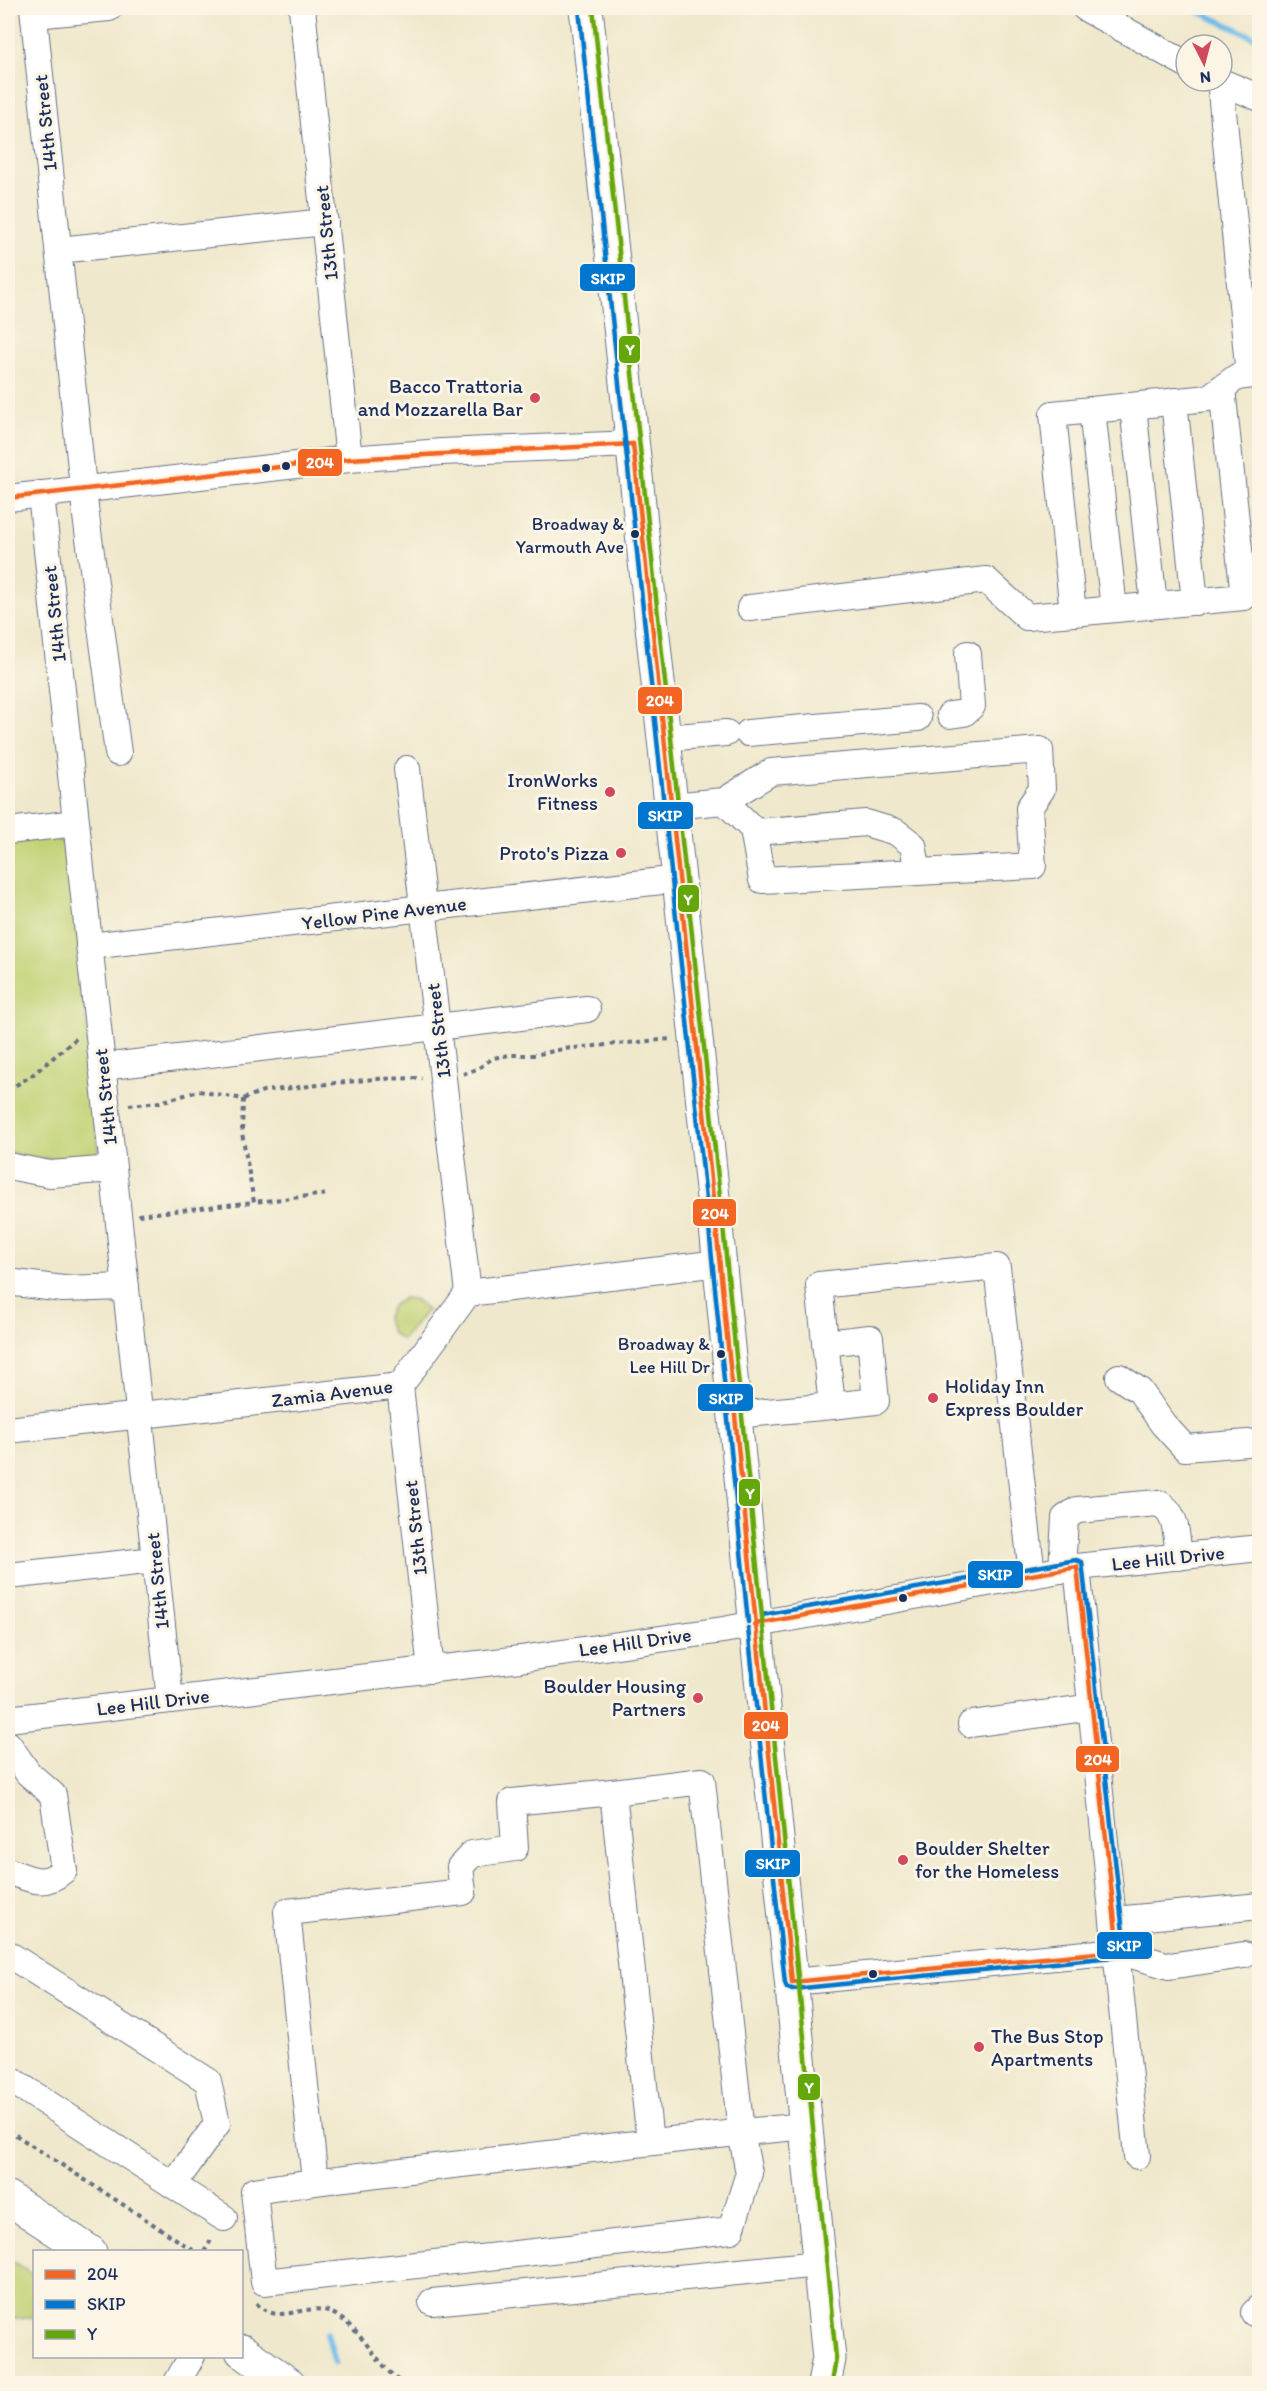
<svg xmlns="http://www.w3.org/2000/svg" width="1267" height="2391" font-family="Itim,sans-serif">
	<style>
		.park { fill: #c1d275; stroke: #6e806a; stroke-width: 1.5 }
		.lines { fill: none; stroke-linecap: round; stroke-linejoin: round }
		.stream { stroke: #70bbe9; stroke-width: 6 }
		.minor-casing { stroke: #657084; stroke-width: 28 }
		.major-casing { stroke: #657084; stroke-width: 35 }
		.highway-casing { stroke: #657084; stroke-width: 35 }
		.path { stroke: #657084; stroke-width: 4; stroke-dasharray: 4.5 4.5; stroke-linecap: butt }
		.minor { stroke: #fff; stroke-width: 26 }
		.major { stroke: #fff; stroke-width: 33 }
		.highway { stroke: #fff; stroke-width: 33 }
		.bus-1-casing { stroke: #fcf5e5; stroke-width: 9 }
		.bus-2-casing { stroke: #fcf5e5; stroke-width: 9 }
		.bus-3-casing { stroke: #fcf5e5; stroke-width: 9 }
		.bus-1 { stroke: #f26522; stroke-width: 4.5 }
		.bus-2 { stroke: #0076ce; stroke-width: 4.5 }
		.bus-3 { stroke: #64a70b; stroke-width: 4.5 }
		.poi-dot { fill: #d1495b; stroke: #fcf5e5; stroke-width: 2 }
		.bus-dot { fill: #1b2f5e; stroke: #fcf5e5; stroke-width: 2 }
		.labels { text-anchor: middle; dominant-baseline: central; stroke-width: 6; stroke-linejoin: round; paint-order: stroke }
		.bus-label { font-size: 18px; fill: #1b2f5e; stroke: #fcf5e5; text-anchor: end }
		.street-label { font-size: 20px; fill: #1b2f5e; stroke: #fcf5e5 }
		.poi-label { font-size: 20px; fill: #1b2f5e; stroke: #fcf5e5; text-anchor: end }
		.line-badge { stroke: #fcf5e5; stroke-width: 2 }
		.badge-label { font-size: 16px; text-anchor: middle; font-weight: bold; fill: #fff }
	</style>
	<rect width="100%" height="100%" fill="#fcf5e5"/>
	<filter id="ink" filterUnits="userSpaceOnUse"><feTurbulence type="fractalNoise" baseFrequency=".0167" numOctaves="2"/><feDisplacementMap in="SourceGraphic" scale="12" xChannelSelector="R" yChannelSelector="G"/><feConvolveMatrix kernelMatrix="1 2 1 2 8 2 1 2 1" color-interpolation-filters="sRGB"/></filter>
	<filter id="wash" filterUnits="userSpaceOnUse"><feTurbulence type="fractalNoise" baseFrequency=".008" numOctaves="4" result="noise"/><feDisplacementMap in="SourceGraphic" scale="24" xChannelSelector="R" yChannelSelector="G"/><feGaussianBlur stdDeviation="1.35" result="paint"/><feColorMatrix in="noise" values="0 0 0 0 0 0 0 0 0 0 0 0 0 0 0 0 0 1.4 0 .05"/><feComposite in="paint" operator="in"/></filter>
	<g filter="url(#wash)">
		<rect width="100%" height="100%" fill="#efe8cc"/>
		<g class="park">
			<path d="M 52,837 L 69,846 L 100,1159 C 68,1162 39,1160 8,1152 L 8,843 Z"/>
			<path d="M 404,1298 L 416,1300 L 427,1310 L 402,1340 L 392,1333 L 386,1318 L 393,1305 Z"/>
			<path d="M 8,2258 L 34,2276 L 34,2317 L 8,2320 Z"/>
		</g>
		<g class="lines">
			<g class="stream">
				<path d="M 1191,8 L 1260,40"/>
				<path d="M 327,2333 L 335,2363"/>
			</g>
		</g>
	</g>
	<g filter="url(#ink)">
		<g class="lines">
			<defs>
				<g id="minor">
					<path d="M 33,8 L 86,516 L 118,753"/>
					<path d="M 302,8 L 349,459"/>
					<path d="M 1085,8 L 1186,64"/>
					<path d="M 34,15 L 109,8"/>
					<path d="M 1219,81 L 1260,98"/>
					<path d="M 1220,81 L 1249,375"/>
					<path d="M 59,250 L 325,222"/>
					<path d="M 1174,401 L 1195,602"/>
					<path d="M 1133,406 L 1154,605"/>
					<path d="M 1092,410 L 1114,609"/>
					<path d="M 41,494 L 170,1700"/>
					<path d="M 8,498 L 349,459 L 442,452 L 633,444"/>
					<path d="M 750,608 L 986,580 L 1027,617 L 1073,613 L 1053,414 L 1208,398 L 1237,377 L 1260,374"/>
					<path d="M 1073,613 L 1244,597 L 1222,388"/>
					<path d="M 950,715 L 964,713 L 972,706 L 968,654"/>
					<path d="M 748,733 L 918,718"/>
					<path d="M 664,738 L 726,733"/>
					<path d="M 407,769 L 468,1293"/>
					<path d="M 671,806 L 724,801 L 753,829 L 762,880 L 1033,866 L 1029,808 L 1042,789 L 1040,750 L 771,772 L 724,801"/>
					<path d="M 8,831 L 76,823"/>
					<path d="M 754,832 L 866,823 L 896,832 L 913,845 L 918,872"/>
					<path d="M 89,946 L 679,879"/>
					<path d="M 102,1067 L 587,1009"/>
					<path d="M 8,1166 L 50,1174 L 113,1169"/>
					<path d="M 8,1282 L 63,1289 L 126,1287"/>
					<path d="M 825,1343 L 870,1338 L 876,1401 L 832,1406"/>
					<path d="M 1119,1377 L 1140,1391 L 1163,1424 L 1185,1448 L 1260,1442"/>
					<path d="M 400,1386 L 431,1670"/>
					<path d="M 735,1415 L 832,1406 L 819,1285 L 997,1267 L 1032,1575"/>
					<path d="M 8,1430 L 400,1386 L 468,1293 L 719,1263"/>
					<path d="M 1077,1567 L 1137,2156"/>
					<path d="M 1062,1570 L 1065,1518 L 1077,1510 L 1158,1503 C 1178,1513 1176,1536 1179,1557"/>
					<path d="M 8,1576 L 155,1560"/>
					<path d="M 8,1719 L 520,1659 L 723,1630 L 1077,1567 L 1260,1548"/>
					<path d="M 971,1724 L 1092,1707"/>
					<path d="M 8,1744 L 28,1773 L 53,1795 L 64,1870 C 44,1888 30,1879 8,1871"/>
					<path d="M 1115,1920 L 1260,1906"/>
					<path d="M 8,1954 L 208,2081 L 217,2124 L 173,2185"/>
					<path d="M 792,1982 L 1118,1951 L 1169,1966 L 1244,1955"/>
					<path d="M 8,2078 L 224,2218"/>
					<path d="M 650,2142 L 613,1792 L 702,1781 L 741,2132 L 749,2173 L 731,2230 L 264,2282 L 254,2191 C 335,2178 416,2169 497,2160 C 600,2148 702,2136 805,2126"/>
					<path d="M 315,2181 L 287,1912 L 463,1892 L 460,1867 L 472,1854 L 515,1848 L 512,1802 L 613,1792"/>
					<path d="M 432,2302 L 819,2264"/>
					<path d="M 1254,2313 L 1260,2307"/>
					<path d="M 176,2384 L 192,2356"/>
				</g>
				<path id="major" d="M 586,8 L 714,1207 L 829,2359 L 824,2384"/>
				<g id="highway">
					<path d="M 8,2198 L 90,2252"/>
					<path d="M 242,2351 L 289,2384"/>
				</g>
			</defs>
			<use href="#minor" class="minor-casing"/>
			<use href="#major" class="major-casing"/>
			<use href="#highway" class="highway-casing"/>
			<g class="path">
				<path d="M 463,1074 L 479,1068 L 493,1058 L 509,1055 L 535,1055 L 563,1049 L 671,1039"/>
				<path d="M 8,1090 L 31,1076 L 77,1038"/>
				<path d="M 243,1099 L 242,1133 L 254,1202 L 329,1194"/>
				<path d="M 129,1105 L 160,1102 L 199,1091 L 243,1099 L 263,1091 L 374,1079 L 422,1078"/>
				<path d="M 138,1215 L 254,1202"/>
				<path d="M 8,2130 L 196,2252"/>
				<path d="M 204,2252 L 213,2237"/>
				<path d="M 256,2303 C 279,2328 305,2301 330,2312 C 361,2326 376,2365 403,2384"/>
			</g>
			<use href="#minor" class="minor"/>
			<use href="#major" class="major"/>
			<use href="#highway" class="highway"/>
			<defs>
				<g id="bus-1">
					<path d="M 633,444 L 714,1207 L 792,1982"/>
					<path d="M 8,498 L 349,459 L 633,444"/>
					<path d="M 1077,1567 L 1118,1951"/>
					<path d="M 755,1624 L 1077,1567"/>
					<path d="M 792,1982 L 1118,1951"/>
				</g>
				<g id="bus-2">
					<path d="M 579,9 L 707,1208 L 748,1622"/>
					<path d="M 748,1628 L 785,1983 L 787,1988 L 793,1989 L 1123,1956 L 1125,1950 L 1082,1562 L 1076,1560 L 762,1615"/>
				</g>
				<path id="bus-3" d="M 593,8 L 721,1206 L 836,2358 L 832,2384"/>
			</defs>
			<use href="#bus-1" class="bus-1-casing"/>
			<use href="#bus-2" class="bus-2-casing"/>
			<use href="#bus-3" class="bus-3-casing"/>
			<use href="#bus-1" class="bus-1"/>
			<use href="#bus-2" class="bus-2"/>
			<use href="#bus-3" class="bus-3"/>
		</g>
	</g>
	<g class="poi-dot">
		<circle cx="535" cy="398" r="6"/>
		<circle cx="610" cy="792" r="6"/>
		<circle cx="621" cy="853" r="6"/>
		<circle cx="933" cy="1398" r="6"/>
		<circle cx="698" cy="1698" r="6"/>
		<circle cx="903" cy="1860" r="6"/>
		<circle cx="979" cy="2047" r="6"/>
	</g>
	<g class="bus-dot">
		<circle cx="286" cy="466" r="5"/>
		<circle cx="266" cy="468" r="5"/>
		<circle cx="635" cy="534" r="5"/>
		<circle cx="721" cy="1354" r="5"/>
		<circle cx="903" cy="1598" r="5"/>
		<circle cx="873" cy="1974" r="5"/>
	</g>
	<g class="labels">
		<g class="bus-label">
			<text x="624" y="524">Broadway &amp;<tspan x="624" dy="23">Yarmouth Ave</tspan></text>
			<text x="710" y="1344">Broadway &amp;<tspan x="710" dy="23">Lee Hill Dr</tspan></text>
		</g>
		<g class="street-label">
			<text transform="translate(45 123) rotate(-96)">14th Street</text>
			<text transform="translate(326 233) rotate(-96)">13th Street</text>
			<text transform="translate(54 614) rotate(-96)">14th Street</text>
			<text transform="translate(384 913) rotate(-7)">Yellow Pine Avenue</text>
			<text transform="translate(438 1031) rotate(-97)">13th Street</text>
			<text transform="translate(105 1097) rotate(-96)">14th Street</text>
			<text transform="translate(332 1393) rotate(-7)">Zamia Avenue</text>
			<text transform="translate(415 1528) rotate(-96)">13th Street</text>
			<text transform="translate(1168 1558) rotate(-6)">Lee Hill Drive</text>
			<text transform="translate(157 1581) rotate(-96)">14th Street</text>
			<text transform="translate(635 1642) rotate(-8)">Lee Hill Drive</text>
			<text transform="translate(153 1702) rotate(-7)">Lee Hill Drive</text>
		</g>
		<g class="poi-label">
			<text x="523" y="386">Bacco Trattoria<tspan x="523" dy="23">and Mozzarella Bar</tspan></text>
			<text x="598" y="780">IronWorks<tspan x="598" dy="23">Fitness</tspan></text>
			<text x="609" y="853">Proto's Pizza</text>
			<text x="945" y="1386" text-anchor="start">Holiday Inn<tspan x="945" dy="23">Express Boulder</tspan></text>
			<text x="686" y="1686">Boulder Housing<tspan x="686" dy="23">Partners</tspan></text>
			<text x="915" y="1848" text-anchor="start">Boulder Shelter<tspan x="915" dy="23">for the Homeless</tspan></text>
			<text x="991" y="2036" text-anchor="start">The Bus Stop<tspan x="991" dy="23">Apartments</tspan></text>
		</g>
	</g>
	<g class="line-badge">
		<rect x="579" y="263" width="57" height="29" rx="6" fill="#0076ce"/>
		<rect x="618" y="335" width="23" height="29" rx="6" fill="#64a70b"/>
		<rect x="297" y="448" width="46" height="29" rx="6" fill="#f26522"/>
		<rect x="637" y="686" width="46" height="29" rx="6" fill="#f26522"/>
		<rect x="637" y="801" width="57" height="29" rx="6" fill="#0076ce"/>
		<rect x="677" y="884" width="23" height="29" rx="6" fill="#64a70b"/>
		<rect x="692" y="1198" width="45" height="29" rx="6" fill="#f26522"/>
		<rect x="697" y="1383" width="57" height="29" rx="6" fill="#0076ce"/>
		<rect x="738" y="1478" width="23" height="29" rx="6" fill="#64a70b"/>
		<rect x="967" y="1560" width="57" height="29" rx="6" fill="#0076ce"/>
		<rect x="743" y="1711" width="46" height="29" rx="6" fill="#f26522"/>
		<rect x="1075" y="1745" width="45" height="28" rx="6" fill="#f26522"/>
		<rect x="744" y="1849" width="57" height="29" rx="6" fill="#0076ce"/>
		<rect x="1096" y="1931" width="57" height="29" rx="6" fill="#0076ce"/>
		<rect x="797" y="2073" width="24" height="28" rx="6" fill="#64a70b"/>
	</g>
	<g class="badge-label">
		<text x="608" y="284">SKIP</text>
		<text x="630" y="355">Y</text>
		<text x="320" y="468">204</text>
		<text x="660" y="706">204</text>
		<text x="665" y="821">SKIP</text>
		<text x="688" y="905">Y</text>
		<text x="715" y="1219">204</text>
		<text x="726" y="1404">SKIP</text>
		<text x="750" y="1499">Y</text>
		<text x="995" y="1580">SKIP</text>
		<text x="766" y="1731">204</text>
		<text x="1098" y="1765">204</text>
		<text x="773" y="1869">SKIP</text>
		<text x="1124" y="1951">SKIP</text>
		<text x="809" y="2093">Y</text>
	</g>
	<rect width="1267" height="2391" fill="none" stroke="#fcf5e5" stroke-width="30"/>
	<rect x="33" y="2250" width="210" height="108" fill="#fcf5e5" stroke="#a2a6af" stroke-width="1.5"/>
	<rect x="45" y="2270" width="30" height="9" fill="#f26522" stroke="#a2a6af" stroke-width="1.5"/>
	<text x="87" y="2280" font-size="18" fill="#1b2f5e">204</text>
	<rect x="45" y="2300" width="30" height="9" fill="#0076ce" stroke="#a2a6af" stroke-width="1.5"/>
	<text x="87" y="2310" font-size="18" fill="#1b2f5e">SKIP</text>
	<rect x="45" y="2330" width="30" height="9" fill="#64a70b" stroke="#a2a6af" stroke-width="1.5"/>
	<text x="87" y="2340" font-size="18" fill="#1b2f5e">Y</text>
	<g transform="translate(1204 63) rotate(174)"><circle r="28" fill="#fcf5e5" stroke="#a2a6af" stroke-width="1.5"/>
	<path d="M0-4.5L10 22L0 15L-10 22Z" fill="#d1495b"/>
	<text y="-9" font-size="16" font-weight="bold" text-anchor="middle" fill="#1b2f5e">N</text>
	</g>
</svg>
